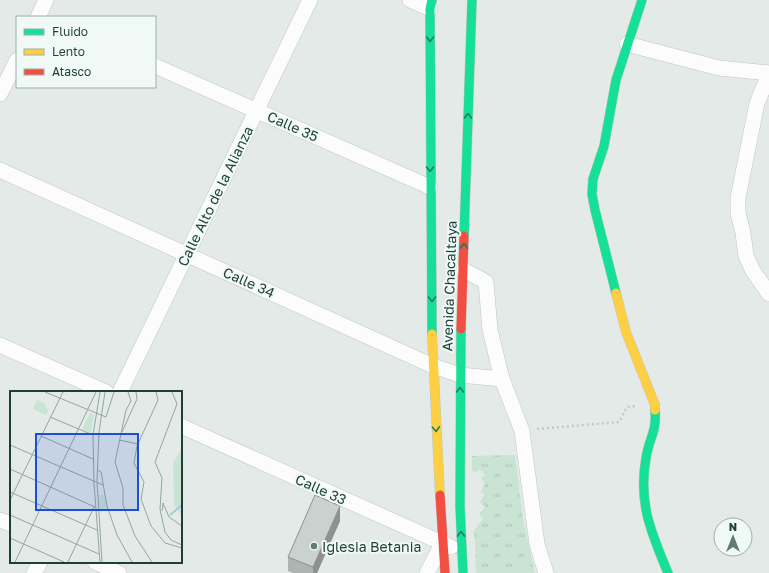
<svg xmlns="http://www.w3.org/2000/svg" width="769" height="573" font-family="'Golos Text',sans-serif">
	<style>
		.grass { fill: url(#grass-tufts) }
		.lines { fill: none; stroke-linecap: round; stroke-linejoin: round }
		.street-casing { stroke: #c0c7c4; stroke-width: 16 }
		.fast-casing { stroke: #bec8c4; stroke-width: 10 }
		.slow-casing { stroke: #bec8c4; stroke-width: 10 }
		.jam-casing { stroke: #bec8c4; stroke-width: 10 }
		.path { stroke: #c0cac8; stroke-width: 2.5; stroke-dasharray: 2 3; stroke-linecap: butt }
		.street { stroke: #fbfcfb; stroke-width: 15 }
		.fast { stroke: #16e098; stroke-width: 9 }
		.slow { stroke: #ffcf43; stroke-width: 9 }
		.jam { stroke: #f24e42; stroke-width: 9 }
		.wall { fill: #aeb4b1 }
		.shaded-wall { fill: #8d9290 }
		.building { fill: #cad1ce; stroke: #8d9290 }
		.oneway { stroke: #1b7f5e }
		.poi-dot { fill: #637b75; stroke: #f0f9f5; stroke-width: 1.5 }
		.labels { text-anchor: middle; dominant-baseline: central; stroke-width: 4; stroke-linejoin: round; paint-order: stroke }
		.street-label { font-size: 14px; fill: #1e3f38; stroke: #f0f9f5 }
		.poi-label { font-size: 14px; fill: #1e3f38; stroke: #f0f9f5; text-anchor: start }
		.inset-river { fill: none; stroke: #9ed0dc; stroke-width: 2 }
		.inset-road { fill: none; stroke: #94a6a1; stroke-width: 1 }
		.view { fill: #1d4ed8; fill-opacity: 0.15; stroke: #1d4ed8; stroke-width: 2 }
		.inset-edge { fill: none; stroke: #1e3f38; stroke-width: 2 }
	</style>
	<defs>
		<pattern id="grass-tufts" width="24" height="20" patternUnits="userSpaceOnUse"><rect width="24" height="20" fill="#cae4d4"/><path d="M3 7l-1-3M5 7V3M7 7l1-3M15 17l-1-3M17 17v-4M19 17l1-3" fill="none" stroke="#adc5b7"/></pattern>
	</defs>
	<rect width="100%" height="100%" fill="#e3eae7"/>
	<path class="grass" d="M 515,455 L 523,519 L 535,573 L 476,573 L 475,539 L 473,532 L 483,519 L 479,514 L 485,507 L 480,502 L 484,495 L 481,491 L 485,484 L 481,478 L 485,475 L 480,469 L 476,472 L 472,471 L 472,456 Z"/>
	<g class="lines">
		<defs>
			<g id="street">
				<path d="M 410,0 L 430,9"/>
				<path d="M 38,17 L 46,0"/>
				<path d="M 627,44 L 719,68 L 769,73"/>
				<path d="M 155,66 L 430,187"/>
				<path d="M 769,75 L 757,103 L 738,198 L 738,213 L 743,233 L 746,256 L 753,271 L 769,294"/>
				<path d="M 0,94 L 17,60"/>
				<path d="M 0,170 L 433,366 L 460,375 L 502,379"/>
				<path d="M 464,270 L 486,282 L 490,330 L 502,379 L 522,431 L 537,544 L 546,573"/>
				<path d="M 0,345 L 106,392"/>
				<path d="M 120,392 L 310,0"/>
				<path d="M 181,426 L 451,547"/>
				<path d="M 0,520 L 11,524"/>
				<path d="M 95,562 L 119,573"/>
				<path d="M 34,573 L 40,562"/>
				<path d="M 427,573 L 443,542"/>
			</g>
			<g id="fast">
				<path d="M 432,0 L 430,9 L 432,334"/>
				<path d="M 464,236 L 472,0"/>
				<path d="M 616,293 L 595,210 L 592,194 L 593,179 L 604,146 L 616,80 L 642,0"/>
				<path d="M 461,329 L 460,506 L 463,573"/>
				<path d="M 655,410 C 657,432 649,438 646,458 C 638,503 651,532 668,573"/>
			</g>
			<g id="slow">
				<path d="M 616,293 L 626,332 L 655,405 L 655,410"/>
				<path d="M 432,334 L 440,495"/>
			</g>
			<g id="jam">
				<path d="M 461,329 L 464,236"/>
				<path d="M 440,495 L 445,573"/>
			</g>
		</defs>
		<use href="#street" class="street-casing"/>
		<use href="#fast" class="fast-casing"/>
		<use href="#slow" class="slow-casing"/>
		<use href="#jam" class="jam-casing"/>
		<path class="path" d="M 537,429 L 619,422 L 627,407 L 636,406"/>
		<use href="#street" class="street"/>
		<use href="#fast" class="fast"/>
		<use href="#slow" class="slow"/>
		<use href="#jam" class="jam"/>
	</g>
	<path class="wall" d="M 340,521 L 317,573 L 293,573 L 288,571 L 288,557 Z"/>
	<path class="shaded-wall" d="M 340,506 L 340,521 L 317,573 L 313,573 L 313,567 Z"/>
	<path class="building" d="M 315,495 L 340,506 L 313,567 L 288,557 Z"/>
	<defs><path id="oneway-chevron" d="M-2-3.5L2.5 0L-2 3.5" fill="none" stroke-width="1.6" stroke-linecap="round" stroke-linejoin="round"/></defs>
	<g class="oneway">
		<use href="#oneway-chevron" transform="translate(430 39) rotate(90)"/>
		<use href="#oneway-chevron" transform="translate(468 116) rotate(-88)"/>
		<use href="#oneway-chevron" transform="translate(430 169) rotate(90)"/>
		<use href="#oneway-chevron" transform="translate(464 246) rotate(-88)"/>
		<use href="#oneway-chevron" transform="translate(432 299) rotate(89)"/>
		<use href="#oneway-chevron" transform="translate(460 390) rotate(-90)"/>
		<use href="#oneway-chevron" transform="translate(436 429) rotate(87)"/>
		<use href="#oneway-chevron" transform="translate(461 534) rotate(-91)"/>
	</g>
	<circle class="poi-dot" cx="314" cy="546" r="4"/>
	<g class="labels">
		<g class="street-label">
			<text transform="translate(293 126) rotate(24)">Calle 35</text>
			<text transform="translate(215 196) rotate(-64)">Calle Alto de la Alianza</text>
			<text transform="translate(249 282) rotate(24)">Calle 34</text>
			<text transform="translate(449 286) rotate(-88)">Avenida Chacaltaya</text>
			<text transform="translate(321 489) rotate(24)">Calle 33</text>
		</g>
		<g class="poi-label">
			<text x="322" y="546">Iglesia Betania</text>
		</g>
	</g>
	<g transform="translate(10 391)">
		<rect width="172" height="172" fill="#e3eae7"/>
		<path d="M 89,104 L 95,104 L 97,119 L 89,120 Z" fill="#cae4d4"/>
		<path d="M 172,57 L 172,125 L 164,114 L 163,72 Z" fill="#cae4d4"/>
		<path d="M 27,9 L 36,13 L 35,16 L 39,18 L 36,24 L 23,18 ZM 80,22 L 84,24 L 81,42 L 72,38 Z" fill="#cae4d4"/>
		<path class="inset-river" d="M 160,124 L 172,114"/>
		<path class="inset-road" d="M 35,1 L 96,26 L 104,1M 118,1 L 121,10 L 116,19 L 105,71 L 113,97 L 113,114 L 125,145 L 142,171M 146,1 L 148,9 L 127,55 L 124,72 L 134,91 L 131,108 L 141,135 L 155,152 L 172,157M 162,1 L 167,13 L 145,71 L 152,87 L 150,118 L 155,141 L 161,149 L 172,154M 40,26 L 83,44M 112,41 L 127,8 L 126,1M 31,45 L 83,68M 109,49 L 128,53M 0,54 L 93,94M 0,78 L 85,116M 88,79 L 91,81 L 97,115 L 107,144 L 122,171M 0,101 L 87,139M 0,109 L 53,1M 152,120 L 153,112 L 159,126 L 172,135M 0,124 L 89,163M 0,147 L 54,171M 5,171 L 86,1M 58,171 L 84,116M 90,171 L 84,92 L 83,44 L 90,1M 92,171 L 87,90 L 89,41 L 95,1"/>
		<path class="view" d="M 26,43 L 128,43 L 128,119 L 26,119 Z"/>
		<rect width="172" height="172" class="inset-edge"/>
	</g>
	<rect x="16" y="16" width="140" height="72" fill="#f0f9f5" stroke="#9cafa9"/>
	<rect x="24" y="29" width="20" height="6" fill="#16e098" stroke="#9cafa9"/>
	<text x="52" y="36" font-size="12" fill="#1e3f38">Fluido</text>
	<rect x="24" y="49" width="20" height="6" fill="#ffcf43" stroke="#9cafa9"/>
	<text x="52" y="56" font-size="12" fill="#1e3f38">Lento</text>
	<rect x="24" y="69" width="20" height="6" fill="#f24e42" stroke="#9cafa9"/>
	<text x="52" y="76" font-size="12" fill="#1e3f38">Atasco</text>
	<g transform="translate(733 537)"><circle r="19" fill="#f0f9f5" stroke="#9cafa9"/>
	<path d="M0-3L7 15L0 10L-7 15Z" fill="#637b75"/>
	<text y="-6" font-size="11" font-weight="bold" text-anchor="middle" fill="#1e3f38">N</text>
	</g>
</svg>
